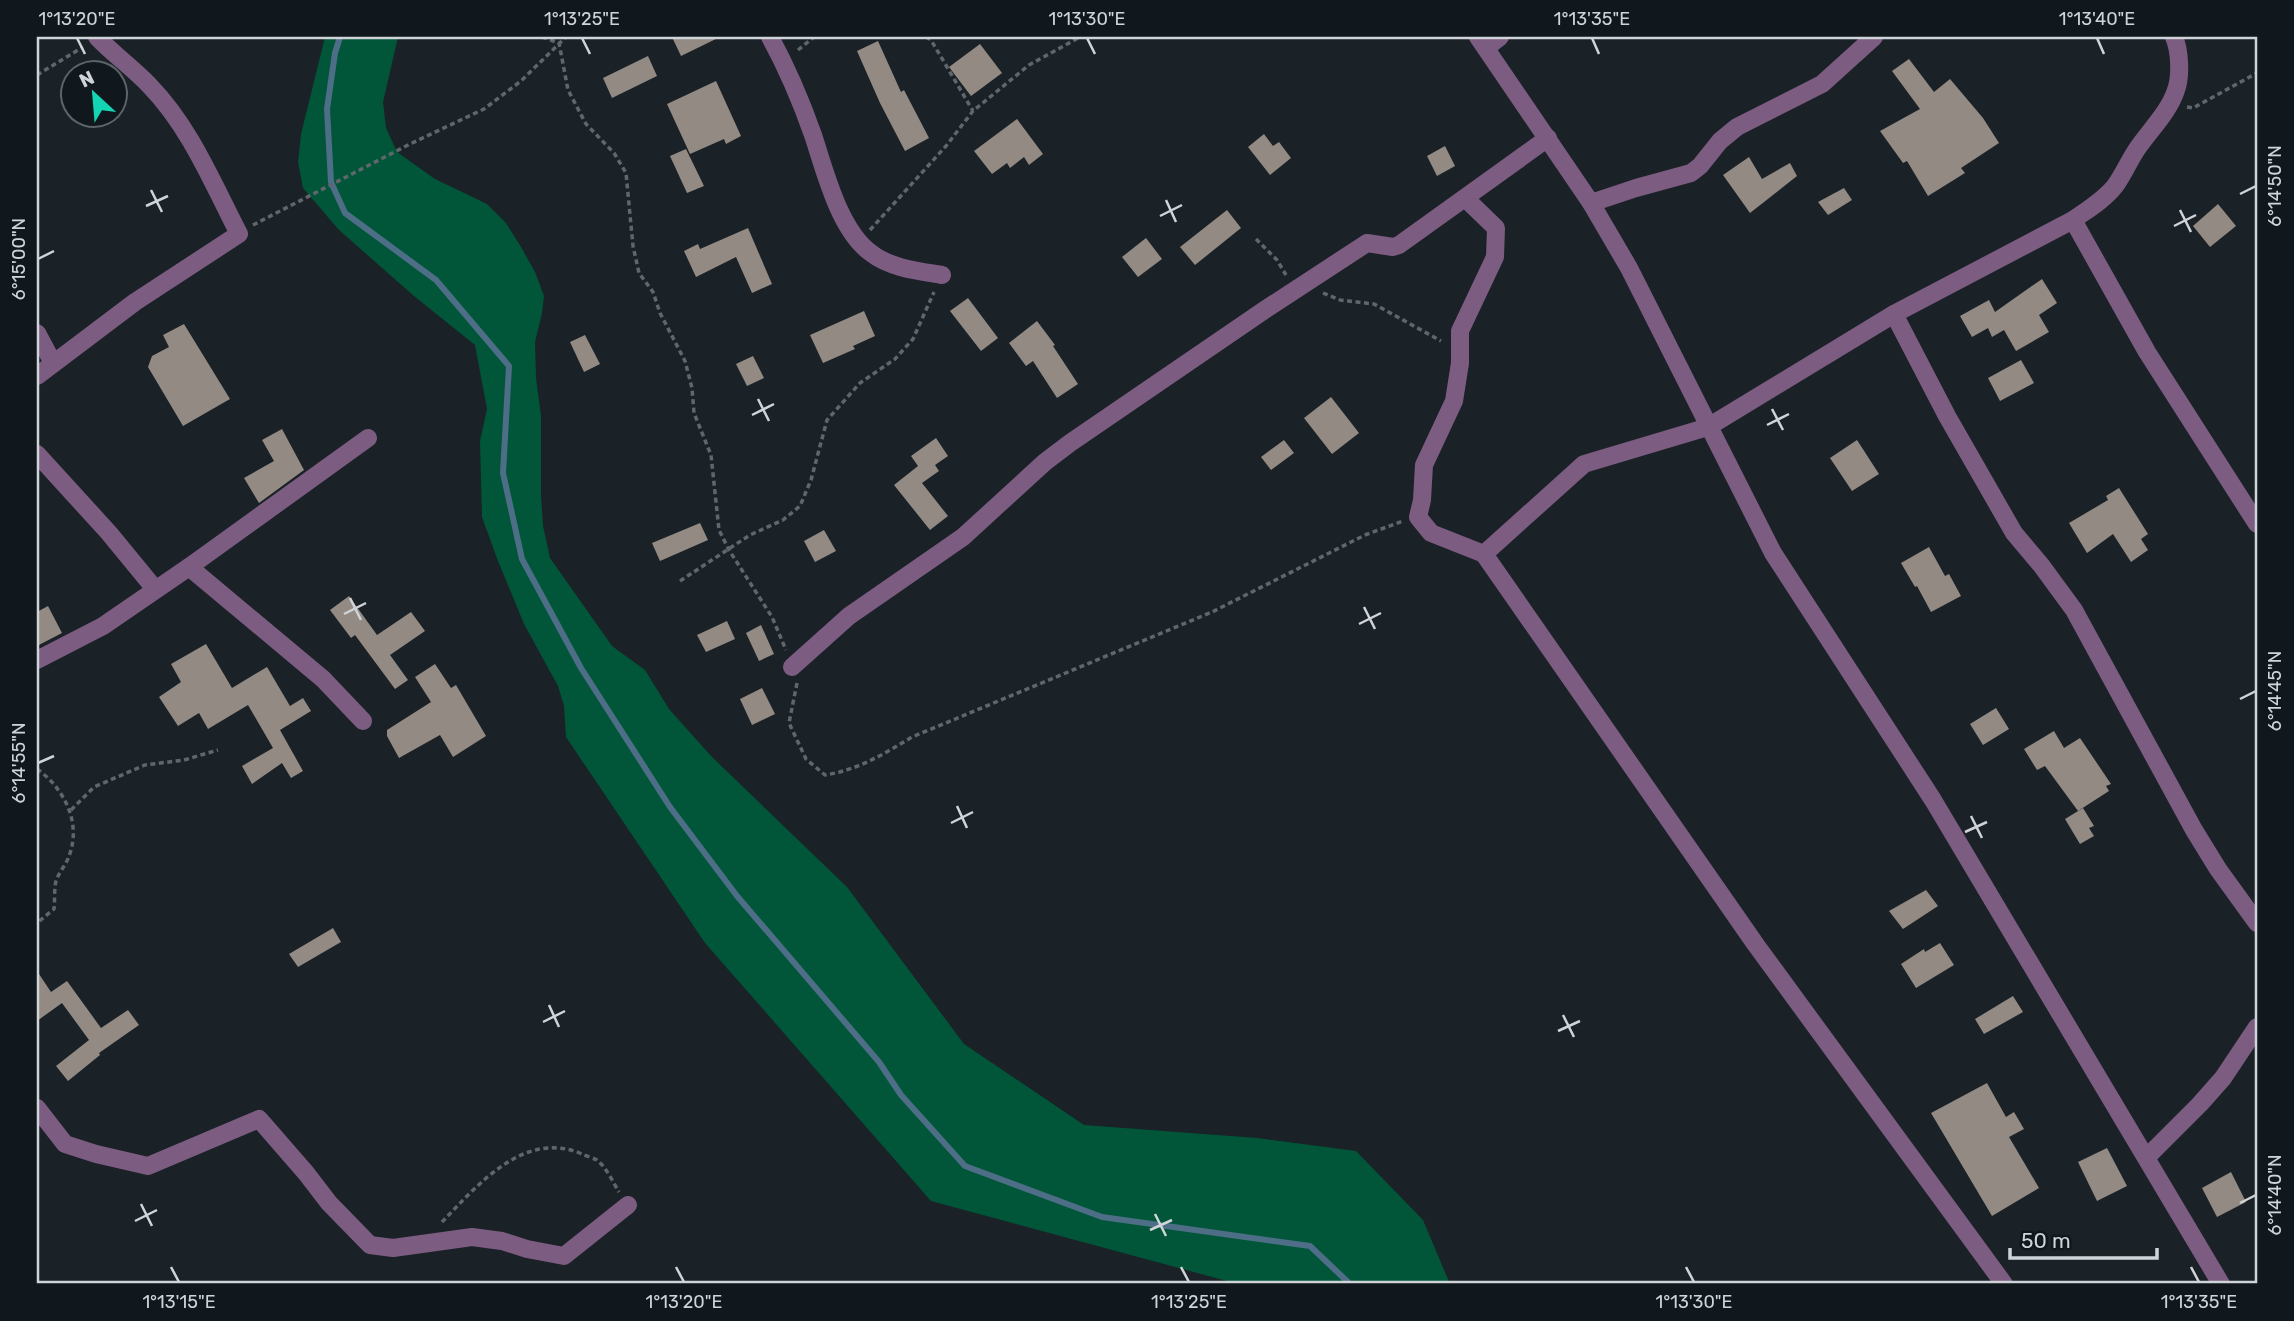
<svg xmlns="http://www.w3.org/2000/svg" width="2294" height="1321" font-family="Rubik,sans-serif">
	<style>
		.green { fill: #015639 }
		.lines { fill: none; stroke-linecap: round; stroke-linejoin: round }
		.stream { stroke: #4e6e87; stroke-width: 6 }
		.building { fill: #938b83 }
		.path { stroke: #60676c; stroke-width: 3.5; stroke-dasharray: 5 3.5; stroke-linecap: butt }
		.minor { stroke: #7d5c82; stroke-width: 18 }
		.ticks { fill: none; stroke: #cfd4d8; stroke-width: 2.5 }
		.neatline { fill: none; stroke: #cfd4d8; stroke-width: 2.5 }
		.ticks-label { font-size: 18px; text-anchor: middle; fill: #cfd4d8 }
	</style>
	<rect width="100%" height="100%" fill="#1a2127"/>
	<path class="green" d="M 325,37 L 398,37 L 383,102 L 386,128 L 397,152 L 435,179 L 487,204 L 506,223 L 521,247 L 535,272 L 544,296 L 542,313 L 535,342 L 536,378 L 541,416 L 541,495 L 543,526 L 550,558 L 612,646 L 645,670 L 669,709 L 712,757 L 847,887 L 964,1044 L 1084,1125 L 1257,1138 L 1356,1151 L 1423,1220 L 1450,1284 L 1238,1284 L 931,1201 L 705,943 L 566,737 L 564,706 L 558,686 L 524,624 L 498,561 L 482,517 L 480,441 L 487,409 L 475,345 L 414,296 L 339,230 L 303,188 L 298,162 L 301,134 Z"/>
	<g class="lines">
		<path class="stream" d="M 340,37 L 335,53 L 327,109 L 331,182 L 345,213 L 436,280 L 509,366 L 503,473 L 522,559 L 581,668 L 670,807 L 737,896 L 879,1062 L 901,1095 L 965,1166 L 1102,1217 L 1310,1246 L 1350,1284"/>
	</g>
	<g class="building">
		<path d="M 672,37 L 720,37 L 681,56 Z"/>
		<path d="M 878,41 L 901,92 L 904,90 L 929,138 L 905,151 L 880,103 L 857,51 Z"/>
		<path d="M 980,44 L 1002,73 L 971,96 L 949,67 Z"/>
		<path d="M 648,56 L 657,76 L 612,98 L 603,78 Z"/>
		<path d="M 1909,59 L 1934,92 L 1950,79 L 1983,118 L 1999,143 L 1961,168 L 1965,173 L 1928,196 L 1907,161 L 1903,163 L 1880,131 L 1920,109 L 1892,71 Z"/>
		<path d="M 716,81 L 741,136 L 726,144 L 724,139 L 690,154 L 667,104 Z"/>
		<path d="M 1017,119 L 1043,154 L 1029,165 L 1024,157 L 1010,168 L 1007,163 L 992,174 L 974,151 Z"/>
		<path d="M 1264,134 L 1273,146 L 1279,142 L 1291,158 L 1270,175 L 1248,147 Z"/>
		<path d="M 1445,146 L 1455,166 L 1437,176 L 1427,156 Z"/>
		<path d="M 686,149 L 704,186 L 687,193 L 670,156 Z"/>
		<path d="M 1749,157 L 1762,179 L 1790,163 L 1797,176 L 1750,213 L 1723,175 Z"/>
		<path d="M 1844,188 L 1852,200 L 1828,215 L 1818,202 Z"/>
		<path d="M 2218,204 L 2236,226 L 2210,247 L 2193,226 Z"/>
		<path d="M 1227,210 L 1241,228 L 1195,265 L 1180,247 Z"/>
		<path d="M 748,228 L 772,284 L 752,293 L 736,257 L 696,277 L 684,251 L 698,244 L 700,249 Z"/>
		<path d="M 1146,238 L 1162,259 L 1138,277 L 1122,257 Z"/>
		<path d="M 2042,279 L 2057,303 L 2039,315 L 2049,332 L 2016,351 L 2004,330 L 1992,337 L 1988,328 L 1972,337 L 1960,316 L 1989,300 L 1995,312 Z"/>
		<path d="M 968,298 L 998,338 L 981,351 L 950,311 Z"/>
		<path d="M 864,311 L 875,336 L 853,346 L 855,349 L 823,363 L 810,335 Z"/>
		<path d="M 1037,321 L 1055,345 L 1053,346 L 1078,384 L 1057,398 L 1033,361 L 1026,366 L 1009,343 Z"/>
		<path d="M 184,324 L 230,399 L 183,426 L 148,367 L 152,356 L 169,347 L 163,335 Z"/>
		<path d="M 585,335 L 600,364 L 584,372 L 570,342 Z"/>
		<path d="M 753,356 L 764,378 L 747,386 L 736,364 Z"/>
		<path d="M 2021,360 L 2034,383 L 2000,401 L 1988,378 Z"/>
		<path d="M 1331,397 L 1359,433 L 1332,454 L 1304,418 Z"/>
		<path d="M 282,429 L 304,470 L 259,503 L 244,478 L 274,461 L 262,440 Z"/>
		<path d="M 936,438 L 948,456 L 935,465 L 939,471 L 922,483 L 948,516 L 930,530 L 894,485 L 918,466 L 911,456 Z"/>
		<path d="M 1284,440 L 1294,453 L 1271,470 L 1261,457 Z"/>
		<path d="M 1857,440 L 1879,474 L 1852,491 L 1830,458 Z"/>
		<path d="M 2119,488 L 2148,534 L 2141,539 L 2148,550 L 2131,562 L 2113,534 L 2087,553 L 2069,523 L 2108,500 L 2106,496 Z"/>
		<path d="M 700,523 L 708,540 L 660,561 L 652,543 Z"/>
		<path d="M 824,530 L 836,551 L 815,562 L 804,541 Z"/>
		<path d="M 1929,547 L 1945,576 L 1949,574 L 1961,596 L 1931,612 L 1917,586 L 1915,587 L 1901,563 Z"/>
		<path d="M 349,596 L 377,635 L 411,612 L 425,631 L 390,655 L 408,680 L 395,689 L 355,635 L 351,638 L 330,610 Z"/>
		<path d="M 48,606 L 62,633 L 37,646 L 37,612 Z"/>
		<path d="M 727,621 L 735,639 L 706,652 L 697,635 Z"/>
		<path d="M 761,625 L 774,654 L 759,661 L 746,633 Z"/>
		<path d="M 206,644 L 232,688 L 267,667 L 290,706 L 303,698 L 311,711 L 280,730 L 303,771 L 291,778 L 282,763 L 252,784 L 242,766 L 273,748 L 248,705 L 208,729 L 199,713 L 178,726 L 159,697 L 181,682 L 171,664 Z"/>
		<path d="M 435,664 L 451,688 L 456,685 L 486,736 L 453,757 L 440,735 L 399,758 L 387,736 L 387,730 L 431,702 L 415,677 Z"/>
		<path d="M 762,688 L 775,714 L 752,725 L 740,699 Z"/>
		<path d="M 1996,708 L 2009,729 L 1983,745 L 1970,724 Z"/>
		<path d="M 2054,731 L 2064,748 L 2080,738 L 2111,784 L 2106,786 L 2109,791 L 2078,811 L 2045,766 L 2037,770 L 2024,749 Z"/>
		<path d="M 2083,808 L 2094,826 L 2089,828 L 2094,836 L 2080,844 L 2065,819 Z"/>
		<path d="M 1926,890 L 1938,906 L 1903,929 L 1889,911 Z"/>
		<path d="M 333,928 L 341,942 L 298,967 L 289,954 Z"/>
		<path d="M 1940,943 L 1954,965 L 1916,988 L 1901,964 L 1924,949 L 1925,952 Z"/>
		<path d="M 37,971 L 51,992 L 67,981 L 101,1028 L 128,1010 L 139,1025 L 99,1053 L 100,1055 L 68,1081 L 56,1066 L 89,1040 L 62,1003 L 37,1021 Z"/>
		<path d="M 2013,996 L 2023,1012 L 1984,1034 L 1975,1019 Z"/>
		<path d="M 1987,1083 L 2006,1117 L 2014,1112 L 2024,1129 L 2009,1137 L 2039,1188 L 1992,1216 L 1931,1113 Z"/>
		<path d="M 2107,1148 L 2127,1186 L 2097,1201 L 2078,1162 Z"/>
		<path d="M 2231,1172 L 2246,1202 L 2217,1217 L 2202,1188 Z"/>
	</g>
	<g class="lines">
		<g class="path">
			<path d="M 542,37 L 559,43 L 568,90 L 586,124 L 614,153 L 626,173 L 633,246 L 639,273 L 653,292 L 660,313 L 685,361 L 692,388 L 694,413 L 711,455 L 719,530 L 729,550 L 772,617 L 786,650"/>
			<path d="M 926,37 L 931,40 L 973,111"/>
			<path d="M 798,50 L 814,37"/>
			<path d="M 37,75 L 83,47"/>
			<path d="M 2187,107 L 2193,108 L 2257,73"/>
			<path d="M 253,225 L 410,144 L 484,109 L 521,81 L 566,37"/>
			<path d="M 870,230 L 946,146 L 973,111 L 1029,65 L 1080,37"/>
			<path d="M 1256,239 L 1277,260 L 1286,275"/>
			<path d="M 1323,293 L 1340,300 L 1374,304 L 1441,341"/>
			<path d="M 680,581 L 750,535 L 783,520 L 800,506 L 811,480 L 827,420 L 860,383 L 895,359 L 913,339 L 934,292"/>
			<path d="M 797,683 L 789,723 L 806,759 L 825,775 C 858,770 884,754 912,737 L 1212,612 L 1365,535 L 1403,521"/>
			<path d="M 37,769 C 64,788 82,823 69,856 C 66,865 59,872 56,881 C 54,889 55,900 54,909 L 37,923"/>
			<path d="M 71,810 L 94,787 L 145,765 L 184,760 L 218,750"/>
			<path d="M 442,1222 C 478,1185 524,1129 582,1154 C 586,1156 593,1158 597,1160 C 606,1167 613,1182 619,1192"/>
		</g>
		<g class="minor">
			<path d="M 770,37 C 787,68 801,101 813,135 C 825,171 839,230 871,253 C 890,268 918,271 942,275"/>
			<path d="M 1478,37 L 1591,203 L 1629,268 L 1773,553 L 1933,800 L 2221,1284"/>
			<path d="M 2174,37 C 2180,51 2181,76 2176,90 C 2169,112 2150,130 2137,149 C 2129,161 2123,175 2115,186 C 2104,200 2087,210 2073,220 L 2147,352 L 2257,524"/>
			<path d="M 1486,48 L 1500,37"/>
			<path d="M 1466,199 L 1496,228 L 1495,257 L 1460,331 L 1460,363 L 1454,401 L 1424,465 L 1422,500 L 1418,517 L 1431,533 L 1484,554 L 1756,945 L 2004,1284"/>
			<path d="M 1591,203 L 1636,188 L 1691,173 L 1700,166 L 1720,141 L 1737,127 L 1822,84 L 1874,37"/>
			<path d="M 1894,314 L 1947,416 L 2014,533 L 2041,565 L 2074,610 L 2194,830 L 2218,869 L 2257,923"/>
			<path d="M 37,333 L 53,363"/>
			<path d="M 37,376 L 135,302 L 239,234 C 212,182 190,127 149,85 C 133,68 113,54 97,37"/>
			<path d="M 37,454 L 109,533 L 155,589"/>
			<path d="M 1484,554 L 1584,464 L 1708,427 L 1894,314 L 2073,220"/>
			<path d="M 189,567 L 323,679 L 363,721"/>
			<path d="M 37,660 L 103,626 L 189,567 L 368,438"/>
			<path d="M 792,667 L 849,616 L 963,537 L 1045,462 L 1070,443 L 1266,309 L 1367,243 L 1393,247 L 1399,245 L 1548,138"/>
			<path d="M 37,1108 L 65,1144 L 96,1154 L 148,1166 L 259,1119 L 306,1173 L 329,1203 L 370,1245 L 393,1248 L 472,1237 L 502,1241 L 527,1249 L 564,1256 L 628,1205"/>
			<path d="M 2147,1157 L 2200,1104 L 2223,1078 L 2257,1027"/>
		</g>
	</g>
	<path class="ticks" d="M 77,38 L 85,54M 582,38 L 590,54M 1087,38 L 1095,54M 1592,38 L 1599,54M 2097,38 L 2104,54M 151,190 L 162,212M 2240,194 L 2256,186M 1166,200 L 1176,222M 146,206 L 168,196M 2180,210 L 2191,232M 1160,216 L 1182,205M 2174,226 L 2196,215M 38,259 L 54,251M 758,399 L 769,421M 1772,409 L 1783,430M 752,415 L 774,404M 1767,425 L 1789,414M 350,598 L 361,620M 1364,607 L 1375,629M 344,614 L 366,603M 1359,624 L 1381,613M 2240,699 L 2256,691M 38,763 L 54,756M 957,806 L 967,828M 1971,816 L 1982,838M 951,823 L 973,812M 1965,832 L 1987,822M 549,1005 L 559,1027M 1563,1015 L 1574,1037M 543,1022 L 565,1011M 1558,1031 L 1580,1021M 2240,1203 L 2256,1195M 141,1204 L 152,1226M 1155,1214 L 1166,1236M 135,1221 L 157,1210M 1150,1230 L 1172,1220M 171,1267 L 179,1282M 676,1267 L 684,1282M 1181,1267 L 1189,1282M 1686,1267 L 1694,1282M 2191,1267 L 2199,1282"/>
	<rect width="2294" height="1321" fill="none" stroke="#11181d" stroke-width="77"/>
	<g transform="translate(94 94) rotate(334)"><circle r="33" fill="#11181d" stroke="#5d6368" stroke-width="2"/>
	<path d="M0-5L12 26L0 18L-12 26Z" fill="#14d5b3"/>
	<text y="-10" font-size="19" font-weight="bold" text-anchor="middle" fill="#cfd4d8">N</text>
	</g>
	<path d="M2010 1248v10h147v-10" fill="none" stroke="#cfd4d8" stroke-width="3.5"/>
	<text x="2021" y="1248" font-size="21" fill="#cfd4d8" stroke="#11181d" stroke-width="5" paint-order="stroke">50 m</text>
	<rect x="38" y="38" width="2218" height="1244" class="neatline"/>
	<g class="ticks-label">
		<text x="77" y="25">1°13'20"E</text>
		<text x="582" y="25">1°13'25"E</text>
		<text x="1087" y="25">1°13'30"E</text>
		<text x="1592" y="25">1°13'35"E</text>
		<text x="2097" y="25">1°13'40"E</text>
		<text transform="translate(2275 186) rotate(-90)" y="6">6°14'50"N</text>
		<text transform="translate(19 259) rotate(-90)" y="6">6°15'00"N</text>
		<text transform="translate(2275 691) rotate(-90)" y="6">6°14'45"N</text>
		<text transform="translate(19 763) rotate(-90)" y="6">6°14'55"N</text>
		<text transform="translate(2275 1195) rotate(-90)" y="6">6°14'40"N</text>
		<text x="179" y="1308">1°13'15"E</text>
		<text x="684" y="1308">1°13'20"E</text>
		<text x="1189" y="1308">1°13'25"E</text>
		<text x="1694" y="1308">1°13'30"E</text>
		<text x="2199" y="1308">1°13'35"E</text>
	</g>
</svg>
